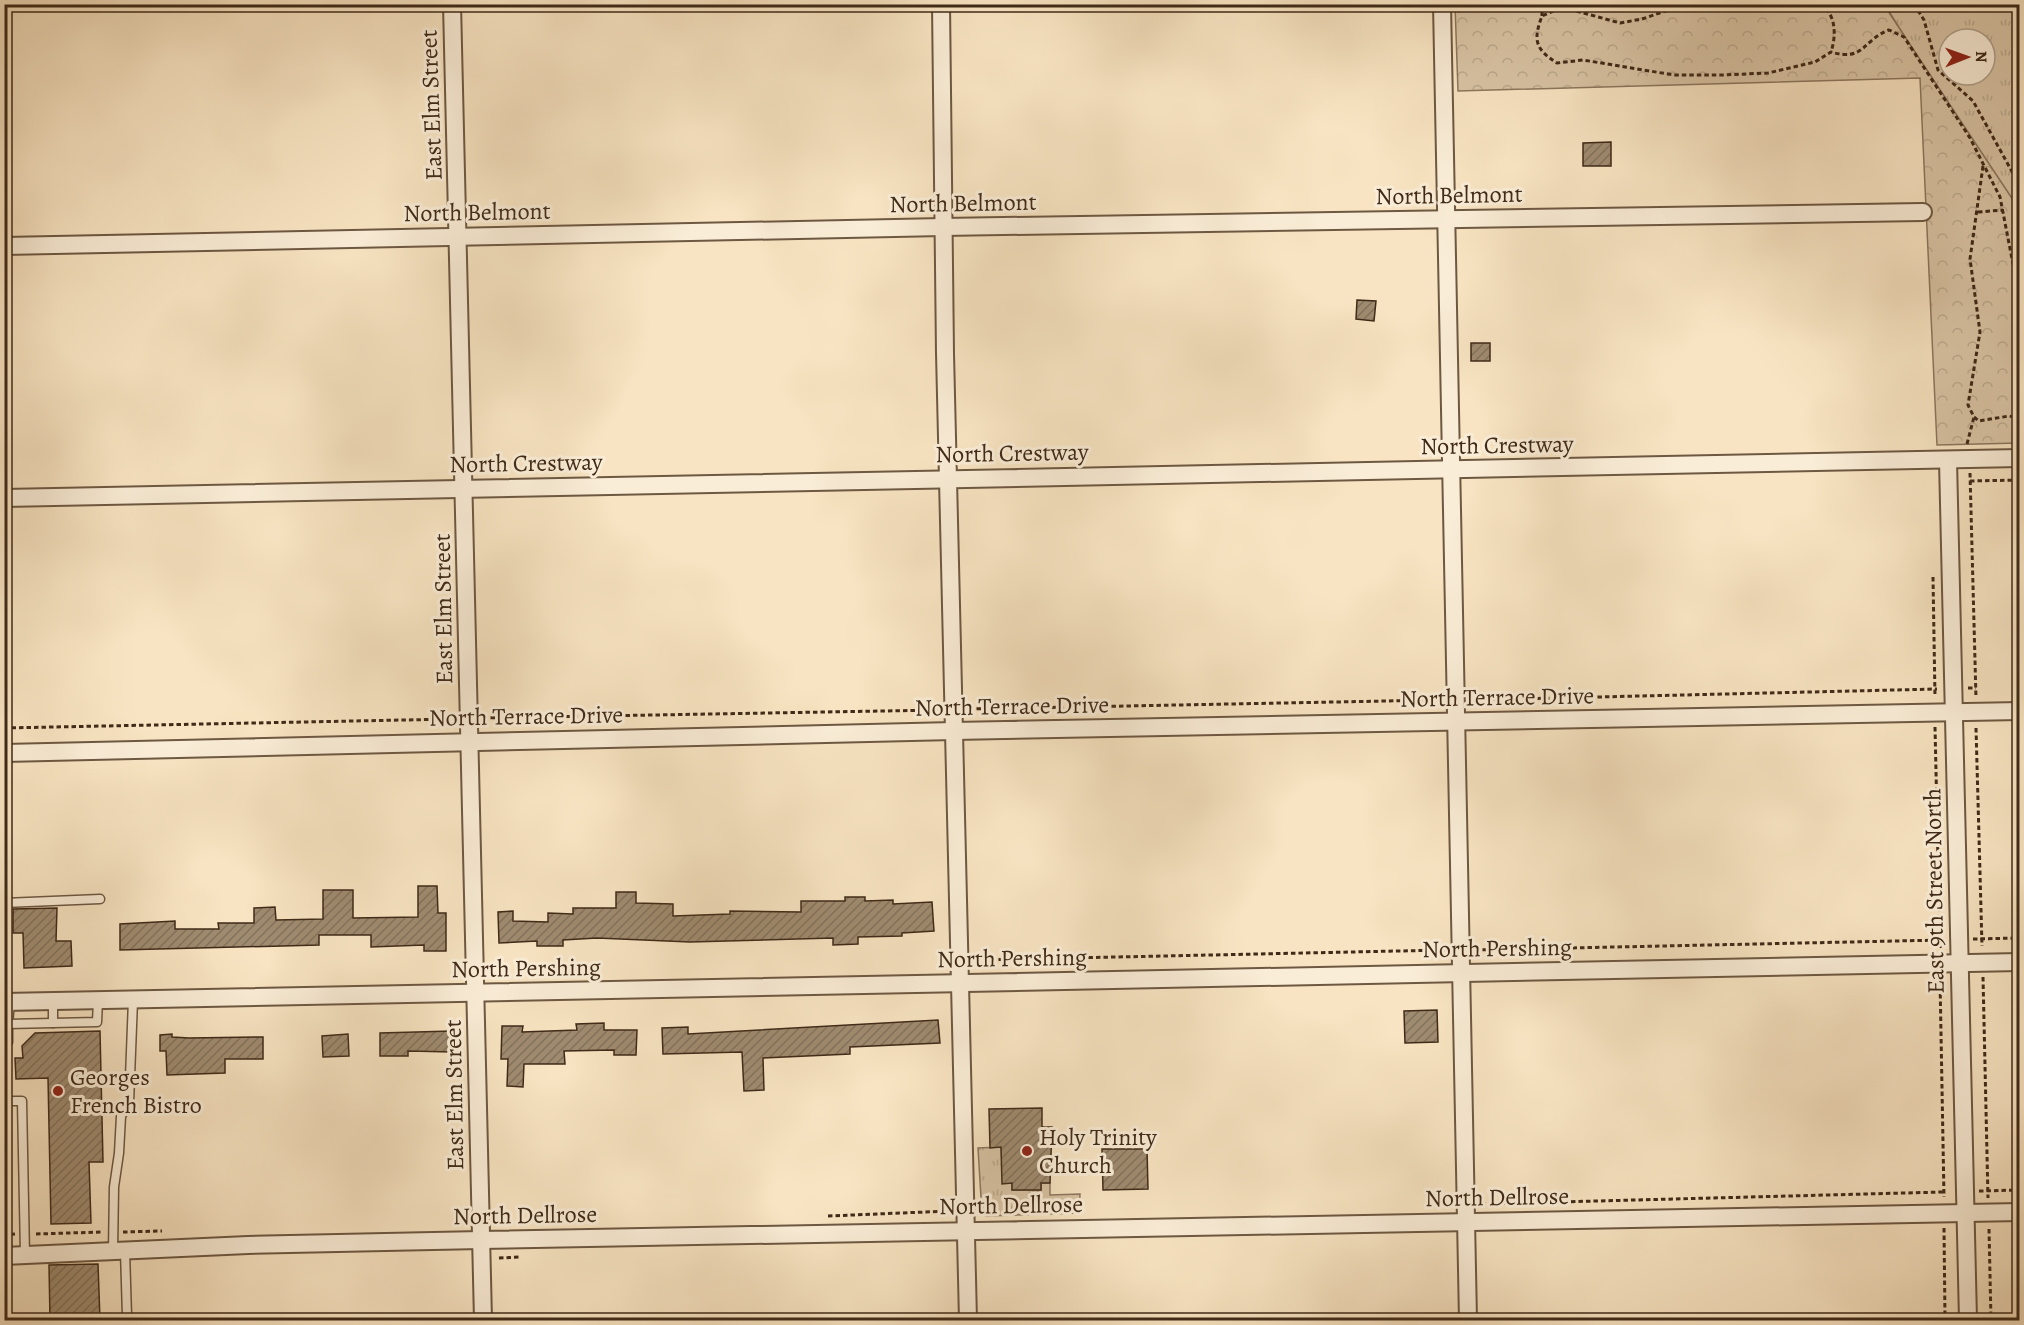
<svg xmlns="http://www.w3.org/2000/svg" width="2024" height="1325" font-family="Alegreya,serif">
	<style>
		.grass { fill: url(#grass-tufts); stroke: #8c775e; stroke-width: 1.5; fill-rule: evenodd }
		.forest { fill: url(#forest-crowns); stroke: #8c775e; stroke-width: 1.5 }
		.building { fill: url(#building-hatch); stroke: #3f2a18; stroke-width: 1.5 }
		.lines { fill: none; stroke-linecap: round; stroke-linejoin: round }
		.lane-casing { stroke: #6d5842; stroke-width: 11 }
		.street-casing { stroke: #6d5842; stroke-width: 20 }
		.path { stroke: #3f2a18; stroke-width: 3; stroke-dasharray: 4.5 3; stroke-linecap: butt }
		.lane { stroke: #faedd7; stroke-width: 8 }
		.street { stroke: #faedd7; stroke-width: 16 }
		.poi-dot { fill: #8f2418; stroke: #faedd7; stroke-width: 2 }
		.labels { text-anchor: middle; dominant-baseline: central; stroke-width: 6; stroke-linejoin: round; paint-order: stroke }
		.street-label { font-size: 24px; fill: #3f2a18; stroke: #faedd7 }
		.poi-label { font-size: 24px; fill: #3f2a18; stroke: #faedd7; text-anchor: start }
	</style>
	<defs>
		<pattern id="grass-tufts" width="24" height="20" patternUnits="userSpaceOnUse" patternTransform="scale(1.5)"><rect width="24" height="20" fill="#d9c4a5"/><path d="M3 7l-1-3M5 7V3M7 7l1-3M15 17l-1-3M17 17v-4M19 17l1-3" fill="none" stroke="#bba98d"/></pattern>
		<pattern id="forest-crowns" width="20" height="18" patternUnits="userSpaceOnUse" patternTransform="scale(1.5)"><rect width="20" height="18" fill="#d9c4a5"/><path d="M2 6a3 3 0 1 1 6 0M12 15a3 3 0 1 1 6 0" fill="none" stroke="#bba98d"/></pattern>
		<pattern id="building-hatch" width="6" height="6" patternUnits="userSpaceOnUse" patternTransform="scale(1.5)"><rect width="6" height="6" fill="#9f8b70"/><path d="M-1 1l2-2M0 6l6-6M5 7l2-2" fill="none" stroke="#83725b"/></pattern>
	</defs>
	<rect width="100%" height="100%" fill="#f8e4c2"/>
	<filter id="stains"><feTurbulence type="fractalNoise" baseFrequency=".00333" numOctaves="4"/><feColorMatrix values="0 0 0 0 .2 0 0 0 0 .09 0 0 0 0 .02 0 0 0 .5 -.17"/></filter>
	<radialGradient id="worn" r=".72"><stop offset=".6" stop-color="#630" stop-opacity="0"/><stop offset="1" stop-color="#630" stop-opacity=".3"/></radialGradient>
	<g class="grass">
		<path d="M 1885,5 L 2019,5 L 2019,209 L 1931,79 ZM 1949,39 L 1985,39 L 1985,75 L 1949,75 Z"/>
		<path d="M 1001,1147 L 1003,1183 L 1012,1183 L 1012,1190 L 1041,1190 L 1041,1183 L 1050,1183 L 1050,1195 L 1080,1194 L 1079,1213 L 986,1216 L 982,1214 L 978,1148 Z"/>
	</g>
	<path class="forest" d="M 1455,5 L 1884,5 L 2019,209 L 2019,443 L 1937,445 L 1920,78 L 1458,91 Z"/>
	<g class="building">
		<path d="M 1611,142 L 1611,166 L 1583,166 L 1583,143 Z"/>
		<path d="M 1357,300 L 1376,301 L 1374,321 L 1356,319 Z"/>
		<rect x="1471" y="343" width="19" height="18"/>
		<path d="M 418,886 L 437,886 L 438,913 L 446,913 L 446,951 L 424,951 L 424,945 L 371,947 L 371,935 L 319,935 L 319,945 L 120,950 L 120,924 L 175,921 L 175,929 L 219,929 L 218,923 L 254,923 L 254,908 L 275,907 L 276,920 L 323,919 L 323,890 L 353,890 L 353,918 L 418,917 Z"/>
		<path d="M 616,892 L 636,892 L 636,903 L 673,904 L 673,916 L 730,914 L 730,911 L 801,912 L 801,901 L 845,901 L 845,897 L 865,897 L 865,901 L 893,900 L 893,904 L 932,902 L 934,931 L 902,933 L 902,936 L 858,937 L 858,944 L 833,945 L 833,938 L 690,942 L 597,938 L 563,940 L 563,946 L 537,946 L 537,941 L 499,943 L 498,912 L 513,911 L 513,921 L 548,922 L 548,913 L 573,914 L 573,908 L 616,908 Z"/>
		<path d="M 57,908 L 56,941 L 71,941 L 72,966 L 24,968 L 23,933 L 13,933 L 13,909 Z"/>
		<path d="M 1437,1010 L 1438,1042 L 1405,1043 L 1404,1011 Z"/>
		<path d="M 938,1020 L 940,1043 L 850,1047 L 850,1054 L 763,1058 L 764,1090 L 744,1091 L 742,1052 L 663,1054 L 662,1028 L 688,1027 L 688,1034 Z"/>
		<path d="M 604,1023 L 604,1030 L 637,1030 L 636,1055 L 614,1055 L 614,1050 L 564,1051 L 565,1064 L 524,1064 L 523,1087 L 507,1086 L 508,1059 L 501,1059 L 502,1026 L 523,1026 L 522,1032 L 577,1030 L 576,1024 Z"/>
		<path d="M 100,1031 L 103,1162 L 89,1162 L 91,1223 L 51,1224 L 48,1078 L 16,1079 L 15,1058 L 23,1058 L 22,1046 L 35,1033 Z"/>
		<path d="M 452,1031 L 452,1052 L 408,1051 L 408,1056 L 380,1056 L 380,1033 Z"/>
		<path d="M 172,1034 L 172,1037 L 189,1038 L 263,1037 L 263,1059 L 225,1059 L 225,1073 L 167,1075 L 166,1051 L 160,1051 L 160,1035 Z"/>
		<path d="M 348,1034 L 349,1056 L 323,1057 L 322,1036 Z"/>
		<path d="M 1042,1108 L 1042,1127 L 1052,1127 L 1050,1183 L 1041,1183 L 1041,1190 L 1012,1190 L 1012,1183 L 1002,1184 L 1001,1147 L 990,1148 L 989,1109 Z"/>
		<path d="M 1102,1149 L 1147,1149 L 1148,1189 L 1103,1190 Z"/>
		<path d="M 98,1264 L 100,1320 L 50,1320 L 49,1265 Z"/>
	</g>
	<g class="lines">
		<defs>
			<g id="lane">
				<path d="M 4,903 L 100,899"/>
				<path d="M 53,1001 L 53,1023"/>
				<path d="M 10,1002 L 8,1024 L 97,1022 L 98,1000"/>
				<path d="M 4,1042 L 8,1042 L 8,1024"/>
				<path d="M 4,1101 L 22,1101 L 25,1255"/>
				<path d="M 113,1251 L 114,1187 L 119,1153 L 121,1116 L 129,1103 L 133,1000"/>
				<path d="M 124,1320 L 127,1316 L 125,1251"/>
			</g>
			<g id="street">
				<path d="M 452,4 L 483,1320"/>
				<path d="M 941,4 L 945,353 L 968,1320"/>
				<path d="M 1442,4 L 1468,1320"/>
				<path d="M 4,246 L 943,227 L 1923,212"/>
				<path d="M 1948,460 L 1968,1320"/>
				<path d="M 4,498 L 2020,458"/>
				<path d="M 4,753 L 954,731 L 2020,711"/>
				<path d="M 4,1002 L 2020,962"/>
				<path d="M 4,1256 L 248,1245 L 481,1240 L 2020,1212"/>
			</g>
		</defs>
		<use href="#lane" class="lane-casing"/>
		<use href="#street" class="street-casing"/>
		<g class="path">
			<path d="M 1542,4 L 1542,16"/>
			<path d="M 1557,4 L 1562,7 L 1542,16 C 1533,40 1535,49 1557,63 L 1583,60 L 1674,75 L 1722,75 L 1768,73 L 1815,62 L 1831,52 C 1865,62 1862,40 1889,30 L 1904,37 L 1970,138 L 2000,197 L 2013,264 L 2020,280"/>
			<path d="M 1820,4 C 1837,14 1836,37 1831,52"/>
			<path d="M 1914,4 L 1924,20 L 1938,70 L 1973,101 L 2020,186"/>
			<path d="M 1562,7 L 1620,23 L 1642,19 L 1686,4"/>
			<path d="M 1458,11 L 1472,9 L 1482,4"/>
			<path d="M 1983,166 L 1970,259 L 1980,332 L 1968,405 L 1974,417 L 1979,421 L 2009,416 L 2020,418"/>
			<path d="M 1978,212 L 2003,210"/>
			<path d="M 1967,444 L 1974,417"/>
			<path d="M 1970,473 L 1976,698"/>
			<path d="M 1970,481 L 2020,480"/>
			<path d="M 1933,577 L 1935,697"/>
			<path d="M 1968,688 L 1976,688"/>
			<path d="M 1470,700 L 1937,689"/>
			<path d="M 969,709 L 1439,700"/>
			<path d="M 483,718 L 939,710"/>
			<path d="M 1935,727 L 1940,948"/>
			<path d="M 4,728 L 453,719"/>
			<path d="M 1976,728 L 1982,946"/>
			<path d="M 1973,939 L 2020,938"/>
			<path d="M 1475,950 L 1943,940"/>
			<path d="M 976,960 L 1445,950"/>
			<path d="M 1983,977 L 1988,1198"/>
			<path d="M 1940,979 L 1944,1197"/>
			<path d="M 1979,1191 L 2020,1190"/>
			<path d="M 1481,1204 L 1943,1192"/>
			<path d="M 828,1216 L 950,1211"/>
			<path d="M 1944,1228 L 1945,1320"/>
			<path d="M 1989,1229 L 1991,1320"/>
			<path d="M 123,1232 L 162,1231"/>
			<path d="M 36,1234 L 102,1232"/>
			<path d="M 4,1235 L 15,1234"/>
			<path d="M 499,1258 L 520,1257"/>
		</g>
		<use href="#lane" class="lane"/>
		<use href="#street" class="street"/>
	</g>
	<g class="poi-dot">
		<circle cx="58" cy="1091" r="6"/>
		<circle cx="1027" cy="1151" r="6"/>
	</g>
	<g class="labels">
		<g class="street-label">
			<text transform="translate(431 105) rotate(-92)">East Elm Street</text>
			<text transform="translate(1449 195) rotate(-1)">North Belmont</text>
			<text transform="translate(963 203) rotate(-1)">North Belmont</text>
			<text transform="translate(477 212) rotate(-1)">North Belmont</text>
			<text transform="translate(1497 445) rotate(-1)">North Crestway</text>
			<text transform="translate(1012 453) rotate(-1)">North Crestway</text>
			<text transform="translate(526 463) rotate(-1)">North Crestway</text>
			<text transform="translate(443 609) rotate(-91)">East Elm Street</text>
			<text transform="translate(1497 697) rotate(-1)">North Terrace Drive</text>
			<text transform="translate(1012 706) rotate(-1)">North Terrace Drive</text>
			<text transform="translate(526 716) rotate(-1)">North Terrace Drive</text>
			<text transform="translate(1934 891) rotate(-91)">East 9th Street North</text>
			<text transform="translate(1497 948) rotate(-1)">North Pershing</text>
			<text transform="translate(1012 958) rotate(-1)">North Pershing</text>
			<text transform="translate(526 968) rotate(-1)">North Pershing</text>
			<text transform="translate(454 1095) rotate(-91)">East Elm Street</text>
			<text transform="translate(1497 1197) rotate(-1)">North Dellrose</text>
			<text transform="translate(1011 1205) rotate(-1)">North Dellrose</text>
			<text transform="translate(525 1215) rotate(-1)">North Dellrose</text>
		</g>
		<g class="poi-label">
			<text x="70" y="1077">Georges<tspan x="70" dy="28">French Bistro</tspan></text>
			<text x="1039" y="1137">Holy Trinity<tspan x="1039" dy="28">Church</tspan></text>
		</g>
	</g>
	<rect width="2024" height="1325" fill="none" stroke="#f8e4c2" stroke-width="24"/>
	<rect x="6" y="6" width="2012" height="1313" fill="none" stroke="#3f2a18" stroke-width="3"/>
	<rect x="12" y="12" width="2000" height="1301" fill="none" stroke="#3f2a18" stroke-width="1.5"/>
	<g transform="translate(1967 57) rotate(89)"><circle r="28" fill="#faedd7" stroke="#af9f8b" stroke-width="1.5"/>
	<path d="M0-4.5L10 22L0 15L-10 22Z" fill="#8f2418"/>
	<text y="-9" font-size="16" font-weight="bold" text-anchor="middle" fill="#3f2a18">N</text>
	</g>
	<rect width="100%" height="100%" filter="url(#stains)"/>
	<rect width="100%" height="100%" fill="url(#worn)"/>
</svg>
